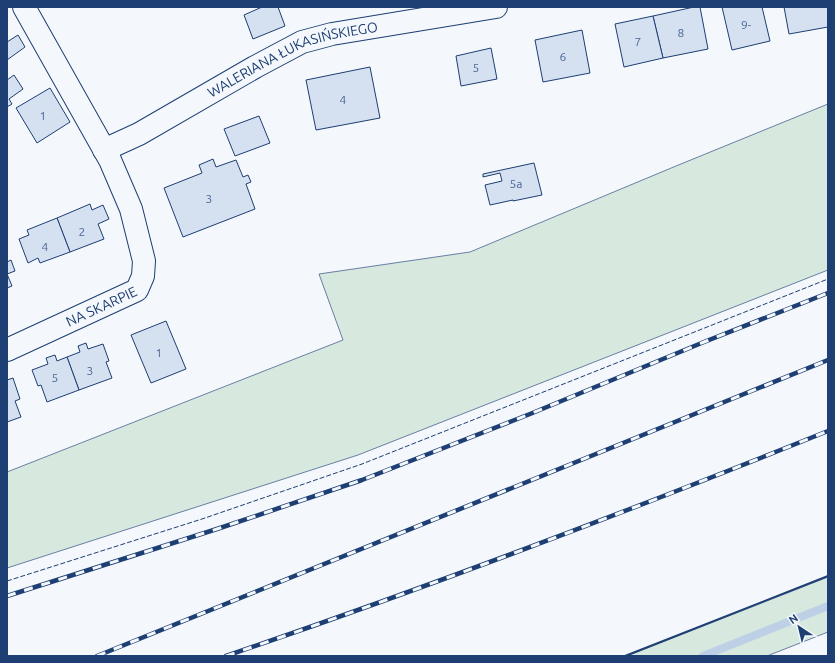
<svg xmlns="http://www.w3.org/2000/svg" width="835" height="663" font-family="Ubuntu,sans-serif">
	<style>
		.green { fill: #d7e8df; stroke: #687fa3 }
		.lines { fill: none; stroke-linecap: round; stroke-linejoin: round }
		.stream { stroke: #bed0e5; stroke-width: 8 }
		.building { fill: #d5e0f0; stroke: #1d3f73 }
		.minor-casing { stroke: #1d3f73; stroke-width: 24 }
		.minor { stroke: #f4f7fb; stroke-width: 22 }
		.rail-casing { stroke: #1d3f73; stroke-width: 4.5 }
		.rail { stroke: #f4f7fb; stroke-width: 3; stroke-dasharray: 9; stroke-linecap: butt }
		.fence { stroke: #1d3f73; stroke-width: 1; stroke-dasharray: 5 2; stroke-linecap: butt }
		.wall { stroke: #1d3f73; stroke-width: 2 }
		.labels { text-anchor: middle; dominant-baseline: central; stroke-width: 3; stroke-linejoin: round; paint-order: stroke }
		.number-label { font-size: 12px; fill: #4b6792 }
		.street-label { font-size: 14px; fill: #1d3f73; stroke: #f4f7fb }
	</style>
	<rect width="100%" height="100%" fill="#f4f7fb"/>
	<g class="green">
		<path d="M 828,104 L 828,270 L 358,455 L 7,568 L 7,472 L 343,340 L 319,274 L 470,252 L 676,166 Z"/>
		<path d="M 828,577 L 828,632 L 767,656 L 627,656 Z"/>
	</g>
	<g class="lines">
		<path class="stream" d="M 703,656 L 828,606"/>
	</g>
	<g class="building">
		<path d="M 262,7 L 278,7 L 285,26 L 253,39 L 244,15 Z"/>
		<path d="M 694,7 L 700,7 L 708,49 L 663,58 L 653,16 Z"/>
		<path d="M 722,7 L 762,7 L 770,41 L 732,50 Z"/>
		<path d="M 784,7 L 828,7 L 828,27 L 789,34 Z"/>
		<path d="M 653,16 L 663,58 L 624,67 L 615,24 Z"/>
		<path d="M 582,30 L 590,73 L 543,82 L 535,40 Z"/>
		<path d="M 18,35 L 25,47 L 7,60 L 7,42 Z"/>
		<path d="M 491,48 L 497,79 L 461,86 L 456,56 Z"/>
		<path d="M 370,67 L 380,118 L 316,130 L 306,80 Z"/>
		<path d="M 14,75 L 23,89 L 9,99 L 12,104 L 7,107 L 7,80 Z"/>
		<path d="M 50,88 L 70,122 L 37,143 L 16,108 Z"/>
		<path d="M 259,116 L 270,143 L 235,156 L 224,129 Z"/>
		<path d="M 213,159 L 216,167 L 236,160 L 243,177 L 248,175 L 251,182 L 246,184 L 255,209 L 183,237 L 164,188 L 202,173 L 199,165 Z"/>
		<path d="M 534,163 L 542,195 L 513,201 L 513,200 L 490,205 L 485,185 L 502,181 L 500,173 L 483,177 L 483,174 Z"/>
		<path d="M 90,204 L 92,210 L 103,205 L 109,219 L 98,224 L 104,239 L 70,252 L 57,218 Z"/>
		<path d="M 57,218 L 70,252 L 40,263 L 38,258 L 28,263 L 19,239 L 29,235 L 27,230 Z"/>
		<path d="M 11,260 L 15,271 L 7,274 L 12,286 L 7,288 L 7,262 Z"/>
		<path d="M 166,321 L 186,369 L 151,383 L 131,335 Z"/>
		<path d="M 86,343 L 88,349 L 103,344 L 109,361 L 106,362 L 112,378 L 79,390 L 67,357 L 80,352 L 78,346 Z"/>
		<path d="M 55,355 L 57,361 L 67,357 L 79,390 L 47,402 L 41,385 L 38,386 L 32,370 L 48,364 L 46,358 Z"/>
		<path d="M 13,378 L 20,399 L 15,401 L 21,417 L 7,422 L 7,380 Z"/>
	</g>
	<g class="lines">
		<defs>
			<g id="minor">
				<path id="s1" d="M 104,150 L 139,134 L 255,67 L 302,42 L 332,34 L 496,7"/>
				<path id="s2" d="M 7,350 L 137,290 L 143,276 L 144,261 L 131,209 L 110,160 L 24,7"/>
			</g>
		</defs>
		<use href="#minor" class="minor-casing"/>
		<use href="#minor" class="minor"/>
		<defs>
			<g id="rail">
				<path d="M 7,596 L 220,528 L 362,480 L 530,414 L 704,342 L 828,293"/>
				<path d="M 97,656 L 828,360"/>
				<path d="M 226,656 C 429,587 629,511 828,431"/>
			</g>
		</defs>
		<use href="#rail" class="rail-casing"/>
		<use href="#rail" class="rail"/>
		<path class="fence" d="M 7,581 L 202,519 L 362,464 L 828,279"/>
		<path class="wall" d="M 625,656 L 828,576"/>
	</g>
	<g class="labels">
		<g class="number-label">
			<text x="746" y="24">9-</text>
			<text x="681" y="32">8</text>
			<text x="638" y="41">7</text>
			<text x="563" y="56">6</text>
			<text x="476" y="67">5</text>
			<text x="343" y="99">4</text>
			<text x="43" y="115">1</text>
			<text x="516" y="183">5a</text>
			<text x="209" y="198">3</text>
			<text x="82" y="231">2</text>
			<text x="45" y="246">4</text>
			<text x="159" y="352">1</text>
			<text x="90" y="370">3</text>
			<text x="55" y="377">5</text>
		</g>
		<g class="street-label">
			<text stroke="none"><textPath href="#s1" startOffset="211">WALERIANA ŁUKASIŃSKIEGO</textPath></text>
			<text stroke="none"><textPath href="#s2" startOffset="104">NA SKARPIE</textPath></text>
		</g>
	</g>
	<rect width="835" height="663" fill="none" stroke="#1d3f73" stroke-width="16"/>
	<g transform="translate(799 627) rotate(325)" stroke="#f4f7fb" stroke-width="3" paint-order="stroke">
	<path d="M0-3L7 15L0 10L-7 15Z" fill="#1d3f73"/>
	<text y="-6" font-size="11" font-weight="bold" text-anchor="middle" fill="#1d3f73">N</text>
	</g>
</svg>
